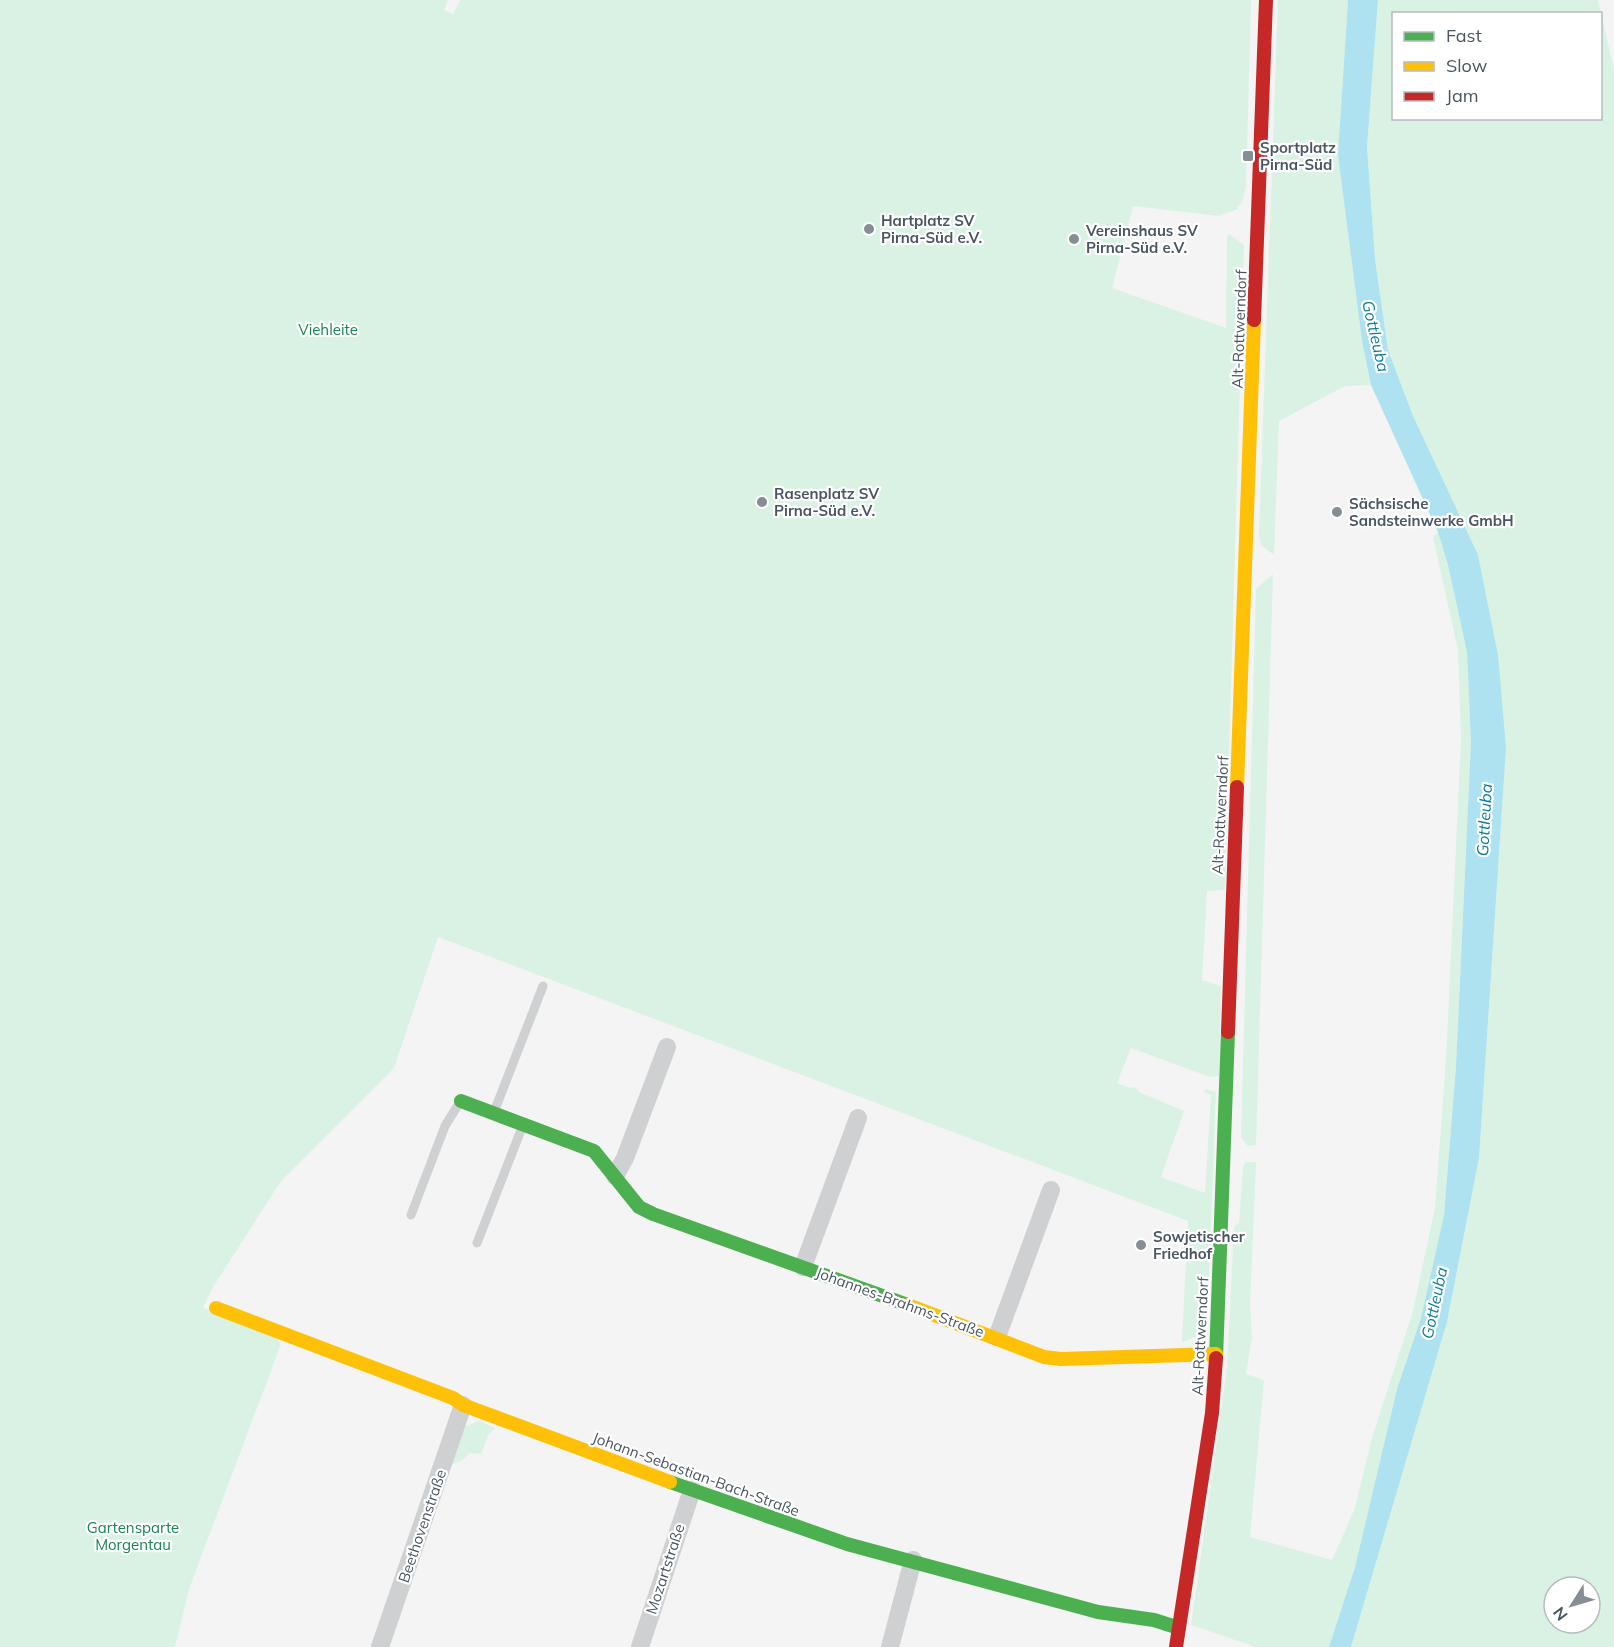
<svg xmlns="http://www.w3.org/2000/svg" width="1614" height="1647" font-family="Mulish,sans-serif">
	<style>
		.green { fill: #d9f2e3; fill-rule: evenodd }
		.water { fill: #aee2f0 }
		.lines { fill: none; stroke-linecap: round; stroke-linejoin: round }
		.lane { stroke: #ced0d2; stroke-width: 9 }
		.street { stroke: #ced0d2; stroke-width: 18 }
		.fast { stroke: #4caf50; stroke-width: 14 }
		.slow { stroke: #ffc107; stroke-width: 14 }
		.jam { stroke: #c62828; stroke-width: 14 }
		.poi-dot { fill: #868d94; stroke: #fff; stroke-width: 2 }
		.labels { text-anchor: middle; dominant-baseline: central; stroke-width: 4.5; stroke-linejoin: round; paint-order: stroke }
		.poi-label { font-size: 15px; font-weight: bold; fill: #4a5661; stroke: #fff; text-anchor: start }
		.park-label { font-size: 15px; fill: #17864f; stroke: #fff }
		.street-label { font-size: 15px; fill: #4a5661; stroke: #fff }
		.water-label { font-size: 16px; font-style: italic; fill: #0c7c9b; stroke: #fff }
	</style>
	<rect width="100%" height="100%" fill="#f4f4f4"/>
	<g class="green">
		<path d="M 0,0 L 448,0 L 444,10 L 453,14 L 460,0 L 1251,0 L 1246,186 L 1242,203 L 1237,206 L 1238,209 L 1219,216 L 1133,206 L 1112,288 L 1226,328 L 1227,236 L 1229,234 L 1244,245 L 1225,890 L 1207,891 L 1202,980 L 1221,986 L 1219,1076 L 1210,1077 L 1131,1048 L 1117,1083 L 1130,1088 L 1136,1087 L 1139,1092 L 1184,1111 L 1161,1177 L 1205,1193 L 1211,1095 L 1203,1092 L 1206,1089 L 1216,1092 L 1207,1327 L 1201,1335 L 1182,1342 L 1188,1221 L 438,937 L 394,1068 L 281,1181 L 213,1287 L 203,1308 L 272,1333 L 281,1344 L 189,1589 L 175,1647 L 0,1647 Z"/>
		<path d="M 1278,0 L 1348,0 L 1338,155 L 1362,341 L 1371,385 L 1345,386 L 1279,421 L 1274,555 L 1261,545 L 1259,535 Z"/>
		<path d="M 1378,0 L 1598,0 L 1614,70 L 1614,1647 L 1351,1647 L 1447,1322 L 1479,1158 L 1506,748 L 1413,416 L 1388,350 L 1375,259 L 1367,147 ZM 1394,14 L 1600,14 L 1600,118 L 1394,118 ZM 1554,1587 L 1590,1587 L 1590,1623 L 1554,1623 Z"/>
		<path d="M 1438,532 L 1448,565 L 1467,652 L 1471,742 L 1456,1067 L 1444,1215 L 1421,1318 L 1397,1389 L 1355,1567 L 1329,1647 L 1256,1647 L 1191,1625 L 1227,1368 L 1234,1227 L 1239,1223 L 1243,1167 L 1245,1162 L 1256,1162 L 1250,1304 L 1252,1337 L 1246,1374 L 1264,1380 L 1250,1537 L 1332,1560 L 1355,1508 L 1372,1438 L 1413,1311 L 1435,1208 L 1446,1060 L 1461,739 L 1458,650 L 1433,537 Z"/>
		<path d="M 1273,574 L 1256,1145 L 1248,1146 L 1241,1138 L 1256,589 Z"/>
		<path d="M 479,1421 L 495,1428 L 488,1435 L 481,1454 L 470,1453 L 461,1461 L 448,1466 L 464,1427 Z"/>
	</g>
	<path class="water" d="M 1348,0 L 1378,0 L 1367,147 L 1375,259 L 1388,350 L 1413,416 L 1478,555 L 1498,655 L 1506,748 L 1479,1158 L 1447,1322 L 1351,1647 L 1329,1647 L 1355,1567 L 1397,1389 L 1421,1318 L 1444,1215 L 1456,1067 L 1471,742 L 1467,652 L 1448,565 L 1438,532 L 1371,385 L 1362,341 L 1338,155 Z"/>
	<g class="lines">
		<g class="lane">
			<path d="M 494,1112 L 543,986"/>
			<path d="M 411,1215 L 445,1126 L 460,1102"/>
			<path d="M 477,1243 L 523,1125"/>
		</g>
		<g class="street">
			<path d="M 615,1176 L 625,1158 L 667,1047"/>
			<path d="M 803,1267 L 858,1118"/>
			<path d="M 997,1337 L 1051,1190"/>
			<path d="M 380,1647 L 463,1405"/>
			<path d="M 640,1647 L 692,1490"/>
			<path d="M 890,1647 L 913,1560"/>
		</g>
		<g class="fast">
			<path d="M 461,1101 L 594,1151 L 639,1207 L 653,1214 L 908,1305"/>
			<path d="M 1216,1358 L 1228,1032"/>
			<path d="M 670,1482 L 847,1544 L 1098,1612 L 1154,1620 L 1179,1628"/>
		</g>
		<g class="slow">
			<path d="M 1237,787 L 1254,320"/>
			<path d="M 908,1305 L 1044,1357 L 1061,1359 L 1216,1354"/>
			<path d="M 216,1308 L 453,1398 L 463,1405 L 670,1482"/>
		</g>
		<g class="jam">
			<path d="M 1254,320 L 1266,0"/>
			<path d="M 1228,1032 L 1237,787"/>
			<path d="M 1176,1647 L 1212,1413 L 1216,1358"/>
		</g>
	</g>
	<g class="poi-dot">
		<rect x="1242" y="150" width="12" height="12" rx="3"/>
		<circle cx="869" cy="229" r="6"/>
		<circle cx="1074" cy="239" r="6"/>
		<circle cx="762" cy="502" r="6"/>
		<circle cx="1337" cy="512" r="6"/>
		<circle cx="1141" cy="1245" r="6"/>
	</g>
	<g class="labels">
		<g class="poi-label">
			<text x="1260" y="147">Sportplatz<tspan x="1260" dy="17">Pirna-Süd</tspan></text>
			<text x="881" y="220">Hartplatz SV<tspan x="881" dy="17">Pirna-Süd e.V.</tspan></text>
			<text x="1086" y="230">Vereinshaus SV<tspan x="1086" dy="17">Pirna-Süd e.V.</tspan></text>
			<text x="774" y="493">Rasenplatz SV<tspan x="774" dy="17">Pirna-Süd e.V.</tspan></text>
			<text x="1349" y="503">Sächsische<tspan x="1349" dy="17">Sandsteinwerke GmbH</tspan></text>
			<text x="1153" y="1236">Sowjetischer<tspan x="1153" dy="17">Friedhof</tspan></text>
		</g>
		<g class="park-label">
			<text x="328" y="329">Viehleite</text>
			<text x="133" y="1527">Gartensparte<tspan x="133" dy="17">Morgentau</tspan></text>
		</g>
		<g class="street-label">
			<text transform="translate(1239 329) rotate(-88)">Alt-Rottwerndorf</text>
			<text transform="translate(1220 815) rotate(-87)">Alt-Rottwerndorf</text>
			<text transform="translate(900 1302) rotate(20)">Johannes-Brahms-Straße</text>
			<text transform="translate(1200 1336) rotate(-87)">Alt-Rottwerndorf</text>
			<text transform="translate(696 1474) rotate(20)">Johann-Sebastian-Bach-Straße</text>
			<text transform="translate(422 1526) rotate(-71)">Beethovenstraße</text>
			<text transform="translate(665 1569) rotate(-72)">Mozartstraße</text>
		</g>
		<g class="water-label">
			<text transform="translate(1376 336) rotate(77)">Gottleuba</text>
			<text transform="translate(1484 820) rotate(-87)">Gottleuba</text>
			<text transform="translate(1434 1303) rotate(-78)">Gottleuba</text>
		</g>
	</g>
	<rect x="1392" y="12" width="210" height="108" fill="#ffffff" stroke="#b7bbc0" stroke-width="1.5"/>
	<rect x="1404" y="32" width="30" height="9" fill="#4caf50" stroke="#b7bbc0" stroke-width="1.5"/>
	<text x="1446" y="42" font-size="18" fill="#4a5661">Fast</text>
	<rect x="1404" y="62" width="30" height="9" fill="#ffc107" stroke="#b7bbc0" stroke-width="1.5"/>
	<text x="1446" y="72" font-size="18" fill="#4a5661">Slow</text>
	<rect x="1404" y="92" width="30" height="9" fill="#c62828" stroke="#b7bbc0" stroke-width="1.5"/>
	<text x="1446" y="102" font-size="18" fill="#4a5661">Jam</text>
	<g transform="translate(1572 1605) rotate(233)"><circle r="28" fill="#ffffff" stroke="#b7bbc0" stroke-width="1.5"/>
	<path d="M0-4.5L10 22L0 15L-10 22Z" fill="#868d94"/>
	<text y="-9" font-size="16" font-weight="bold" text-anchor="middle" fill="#4a5661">N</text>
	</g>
</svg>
